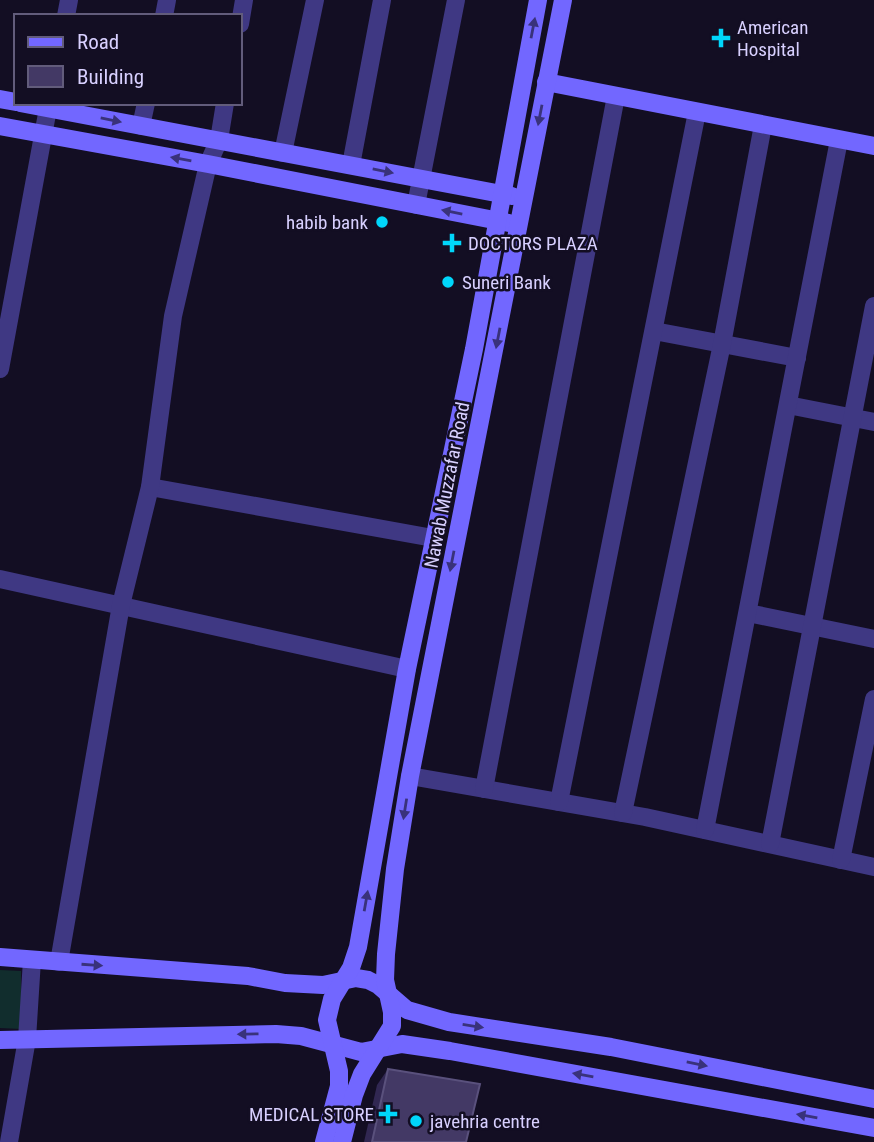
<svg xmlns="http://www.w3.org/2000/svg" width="874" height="1142" font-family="'Roboto Condensed',sans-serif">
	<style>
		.green { fill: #112d2d }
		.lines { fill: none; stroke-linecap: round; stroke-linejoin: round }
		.street { stroke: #3f3883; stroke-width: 18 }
		.secondary { stroke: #7267ff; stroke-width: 18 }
		.wall { fill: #312752 }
		.building { fill: #433965; stroke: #5a517d; stroke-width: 2 }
		.oneway { fill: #39327b }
		.poi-dot { fill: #00d6fb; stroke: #130e23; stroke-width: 2.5 }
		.labels { text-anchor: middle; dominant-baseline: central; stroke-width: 5; stroke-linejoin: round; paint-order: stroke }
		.poi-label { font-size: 19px; fill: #d8d0ff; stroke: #130e23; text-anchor: start }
		.street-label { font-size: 19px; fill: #d8d0ff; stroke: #130e23 }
	</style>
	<rect width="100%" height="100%" fill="#130e23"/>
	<path class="green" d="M 0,970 L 21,971 L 21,1029 L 0,1028 Z"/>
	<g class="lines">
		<g class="street">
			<path d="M 66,16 L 69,0"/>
			<path d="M 164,16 L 167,0"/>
			<path d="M 240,24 L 244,0"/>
			<path d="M 141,126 L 146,103"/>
			<path d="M 283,153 L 315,0"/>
			<path d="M 351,165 L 382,0"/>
			<path d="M 416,205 L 456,0"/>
			<path d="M 654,331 L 797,358"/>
			<path d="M 0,369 L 49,103"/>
			<path d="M 788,405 L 874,422"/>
			<path d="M 150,487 L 433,538"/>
			<path d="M 0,579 L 407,669"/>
			<path d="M 748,613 L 874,639"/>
			<path d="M 410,776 L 645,817 L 874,867"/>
			<path d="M 484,789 L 616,96"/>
			<path d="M 559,802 L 697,112"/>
			<path d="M 623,813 L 722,344 L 763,125"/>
			<path d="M 705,830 L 839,140"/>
			<path d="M 770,844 L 874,306"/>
			<path d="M 841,860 L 874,699"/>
			<path d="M 59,962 L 121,605 L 150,487 L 173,316 L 208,164 L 219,140 L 225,103"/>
			<path d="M 9,1142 L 27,1039 L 32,960"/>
		</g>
		<g class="secondary">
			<path d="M 546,82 L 874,146"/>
			<path d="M 0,99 L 16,102"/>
			<path d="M 20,103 L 512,196"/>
			<path d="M 0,126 L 208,164 L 509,223"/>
			<path d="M 0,957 L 248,976 L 285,983 L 323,985 L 356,978 L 368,980 L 378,985 L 407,1010 L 449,1022 L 611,1047 L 874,1099"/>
			<path d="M 0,1040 L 276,1034 L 301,1036 L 361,1052 L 402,1044 L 450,1051 L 874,1128"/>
			<path d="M 324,1142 L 339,1086 L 339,1071 L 327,1020 L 332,999 L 351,968 L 358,947 L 407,669 L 474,349 L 538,0"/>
			<path d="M 342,1142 L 354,1095 L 362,1074 L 392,1026 L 392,1012 L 385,980 L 386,954 L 395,869 L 410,776 L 563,0"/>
		</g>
	</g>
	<path class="wall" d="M 388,1069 L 466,1142 L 364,1142 L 377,1085 Z"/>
	<path class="building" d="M 388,1069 L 480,1084 L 466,1142 L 372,1142 Z"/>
	<defs><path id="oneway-solid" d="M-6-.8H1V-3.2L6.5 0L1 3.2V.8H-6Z" transform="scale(1.75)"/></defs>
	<g class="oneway">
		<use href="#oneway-solid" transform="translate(533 28) rotate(-79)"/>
		<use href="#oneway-solid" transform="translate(540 115) rotate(101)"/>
		<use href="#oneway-solid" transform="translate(111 120) rotate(11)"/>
		<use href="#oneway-solid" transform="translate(181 159) rotate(-170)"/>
		<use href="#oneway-solid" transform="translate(383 171) rotate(11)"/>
		<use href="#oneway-solid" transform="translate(452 212) rotate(-169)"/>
		<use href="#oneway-solid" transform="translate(498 338) rotate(101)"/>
		<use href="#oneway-solid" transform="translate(452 561) rotate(101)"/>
		<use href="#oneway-solid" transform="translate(405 809) rotate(99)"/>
		<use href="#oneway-solid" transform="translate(366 901) rotate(-80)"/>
		<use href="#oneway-solid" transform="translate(92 965) rotate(4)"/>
		<use href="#oneway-solid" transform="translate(473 1026) rotate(9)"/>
		<use href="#oneway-solid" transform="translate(248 1034) rotate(179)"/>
		<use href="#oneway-solid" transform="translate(697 1064) rotate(11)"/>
		<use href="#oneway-solid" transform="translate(583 1075) rotate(-170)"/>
		<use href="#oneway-solid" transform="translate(807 1116) rotate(-170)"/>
	</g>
	<g class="poi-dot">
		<path d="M717.5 27.5h7v7h7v7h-7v7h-7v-7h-7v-7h7z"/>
		<circle cx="382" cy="222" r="7"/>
		<path d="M448.5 232.5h7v7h7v7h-7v7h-7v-7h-7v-7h7z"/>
		<circle cx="448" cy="282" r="7"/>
		<path d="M384.5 1103.5h7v7h7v7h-7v7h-7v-7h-7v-7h7z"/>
		<circle cx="416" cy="1121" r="7"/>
	</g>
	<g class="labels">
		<g class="poi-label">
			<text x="737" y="27">American<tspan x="737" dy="22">Hospital</tspan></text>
			<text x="368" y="222" text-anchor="end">habib bank</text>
			<text x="468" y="243">DOCTORS PLAZA</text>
			<text x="462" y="282">Suneri Bank</text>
			<text x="374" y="1114" text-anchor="end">MEDICAL STORE</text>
			<text x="430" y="1121">javehria centre</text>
		</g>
		<g class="street-label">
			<text transform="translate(447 485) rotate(-79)">Nawab Muzzafar Road</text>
		</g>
	</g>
	<rect x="14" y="14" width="228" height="91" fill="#130e23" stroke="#625c7b" stroke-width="2"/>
	<rect x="28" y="37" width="35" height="10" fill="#7267ff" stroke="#625c7b" stroke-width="2"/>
	<text x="77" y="49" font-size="21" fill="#d8d0ff">Road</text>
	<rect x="28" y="66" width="35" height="21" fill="#433965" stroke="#625c7b" stroke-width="2"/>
	<text x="77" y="84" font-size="21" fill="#d8d0ff">Building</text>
</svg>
